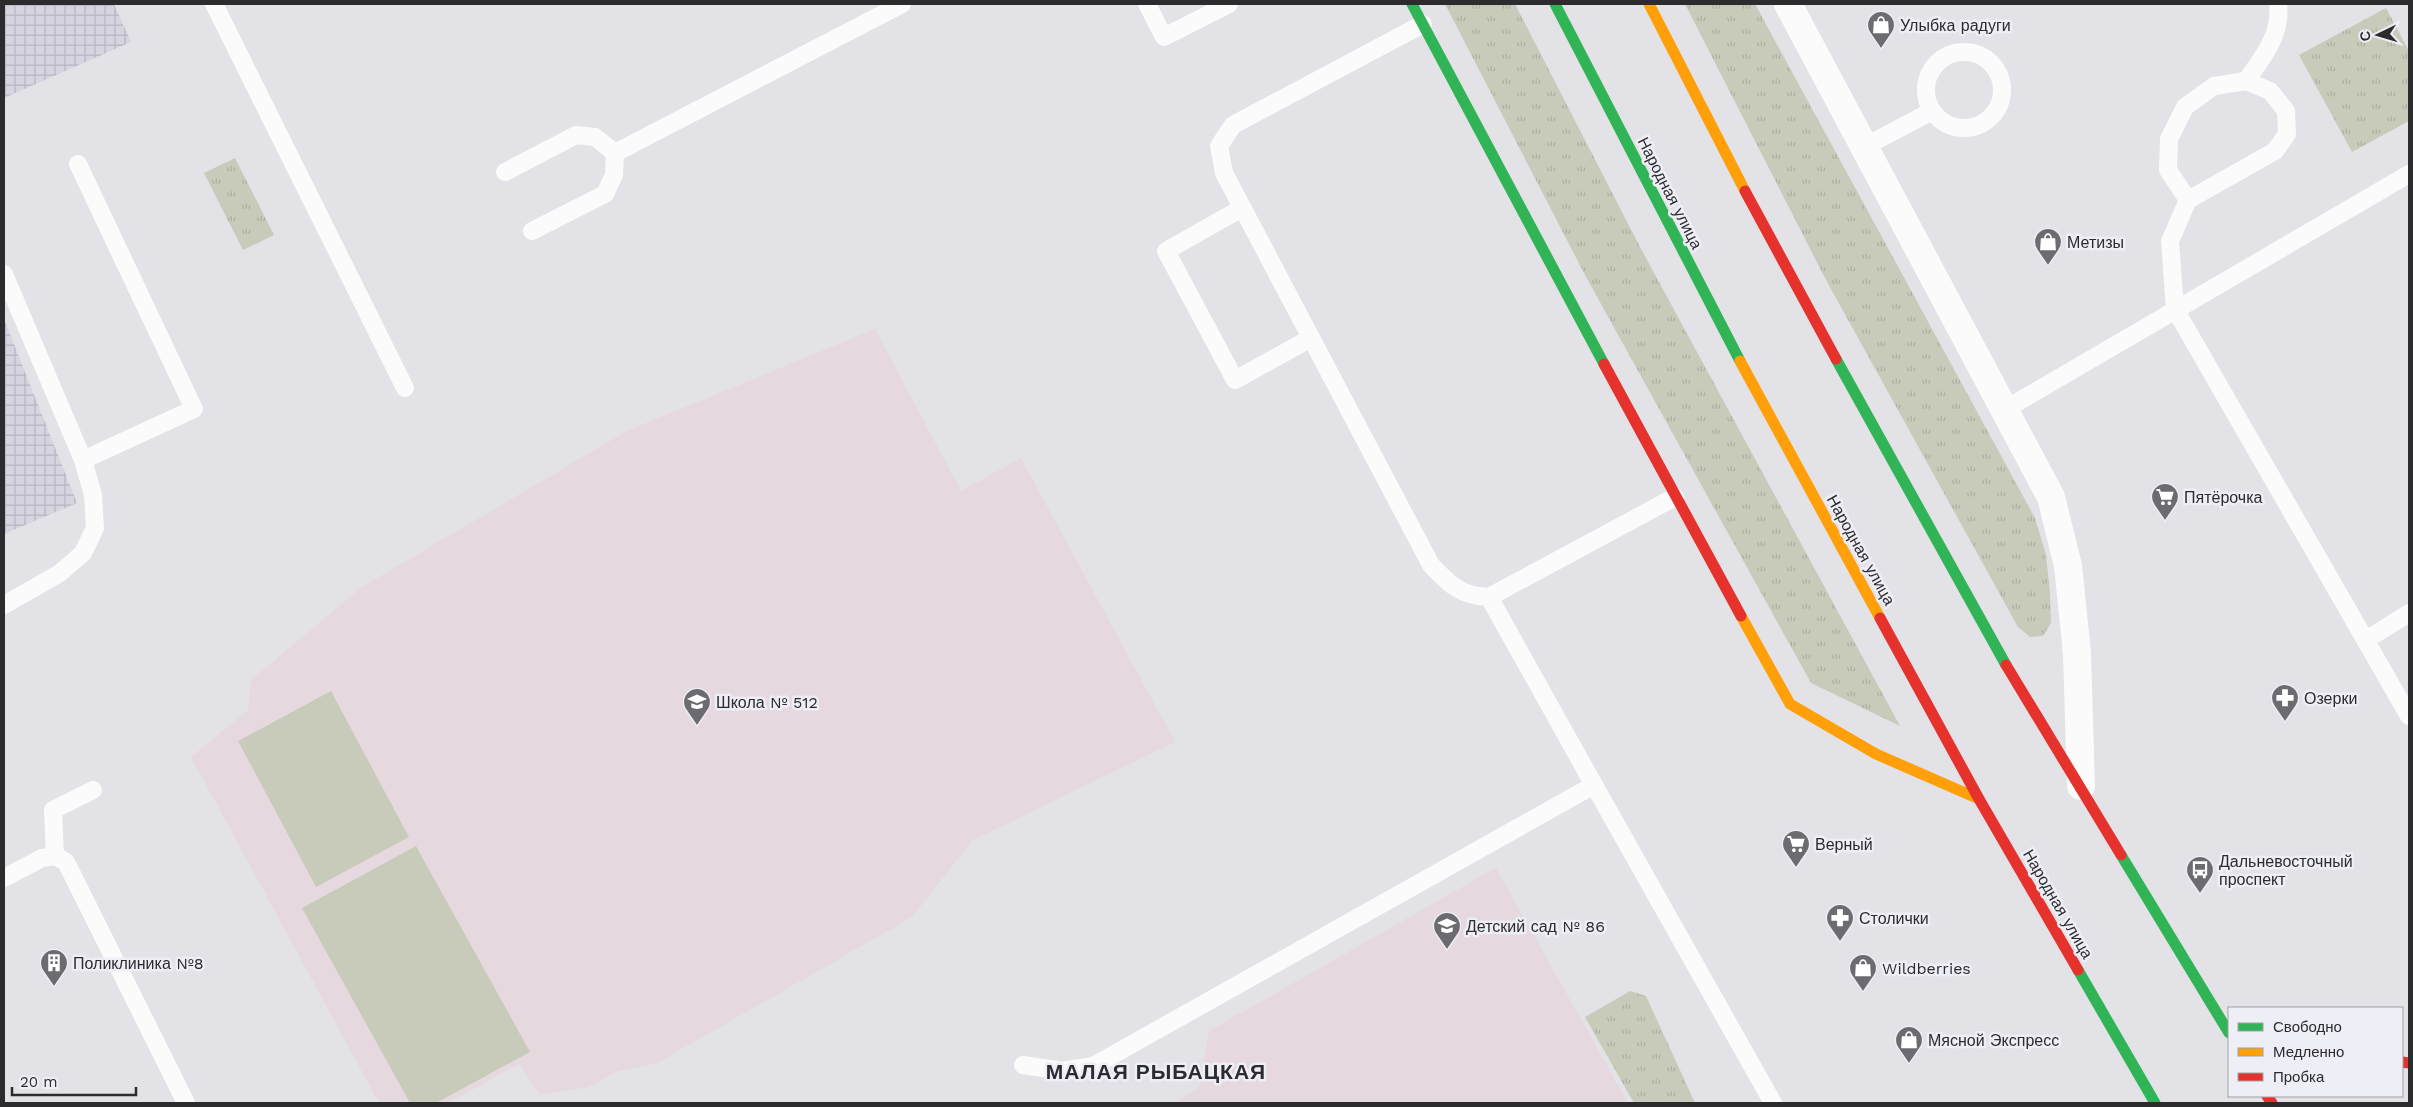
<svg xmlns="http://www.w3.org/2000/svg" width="2413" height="1107" font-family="'Work Sans',sans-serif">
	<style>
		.industrial { fill: url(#industrial-grid) }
		.education { fill: #e6d8df }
		.grass { fill: url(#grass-tufts) }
		.garden { fill: #c9cbba }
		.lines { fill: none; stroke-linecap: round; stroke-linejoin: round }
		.lane { stroke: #fbfbfb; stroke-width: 18 }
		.street { stroke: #fbfbfb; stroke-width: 28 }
		.fast { stroke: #30b455; stroke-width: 11 }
		.slow { stroke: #ff9f0a; stroke-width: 11 }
		.jam { stroke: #e5322d; stroke-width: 11 }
		.labels { text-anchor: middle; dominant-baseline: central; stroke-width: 5; stroke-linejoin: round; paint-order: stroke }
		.poi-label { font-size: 16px; fill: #2c2b2e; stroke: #eeeef6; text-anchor: start }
		.street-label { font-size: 16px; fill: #2c2b2e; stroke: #eeeef6 }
		.district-label { font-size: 21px; font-weight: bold; letter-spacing: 1px; fill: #2c2b31; stroke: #eeeef6 }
	</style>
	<defs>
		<pattern id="industrial-grid" width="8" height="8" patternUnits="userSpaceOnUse" patternTransform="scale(1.25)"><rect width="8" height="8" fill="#d5d4df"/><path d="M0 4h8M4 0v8" fill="none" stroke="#b7b6c0"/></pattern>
		<pattern id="grass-tufts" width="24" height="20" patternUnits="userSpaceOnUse" patternTransform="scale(1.25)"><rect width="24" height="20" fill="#c9cbba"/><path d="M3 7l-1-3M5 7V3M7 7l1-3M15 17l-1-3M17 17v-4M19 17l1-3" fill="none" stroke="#adaea0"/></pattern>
	</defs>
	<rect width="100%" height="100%" fill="#e2e2e7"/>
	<g class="industrial">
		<path d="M 4,4 L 114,4 L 131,42 L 4,98 Z"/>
		<path d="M 4,319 L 77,503 L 4,534 Z"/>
	</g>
	<g class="education">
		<path d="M 875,329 L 961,491 L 1021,458 L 1175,742 L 973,840 L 912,917 L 657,1063 L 616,1072 L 589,1087 L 540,1095 L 519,1064 L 448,1103 L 379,1103 L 191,757 L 248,710 L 251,680 L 362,587 L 627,431 Z"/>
		<path d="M 1496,868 L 1628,1103 L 1175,1103 L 1200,1086 L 1209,1031 Z"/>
	</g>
	<g class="grass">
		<path d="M 1445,4 L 1515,4 L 1640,247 L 1900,726 L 1811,683 L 1586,277 Z"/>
		<path d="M 1685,4 L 1755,4 L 2035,518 L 2046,555 L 2050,593 L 2051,623 L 2043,636 L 2030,637 L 2018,627 L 1826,280 Z"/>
		<path d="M 2386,8 L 2409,51 L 2409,121 L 2352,152 L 2299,55 Z"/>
		<path d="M 235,158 L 274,235 L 243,250 L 204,173 Z"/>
		<path d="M 1630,991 L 1646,996 L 1695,1103 L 1634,1103 L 1585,1017 Z"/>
	</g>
	<g class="garden">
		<path d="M 331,691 L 409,837 L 316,887 L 238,741 Z"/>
		<path d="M 416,846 L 530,1052 L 436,1103 L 410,1103 L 302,908 Z"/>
	</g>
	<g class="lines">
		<g class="lane">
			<path d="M 214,4 L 405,388"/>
			<path d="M 1147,4 L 1164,37 L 1229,4"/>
			<path d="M 2278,4 C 2282,34 2263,57 2246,81 L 2270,91 L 2286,111 L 2287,134 L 2275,151 L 2188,200 L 2170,241 L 2175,309 L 2409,716"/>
			<path d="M 1423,24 L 1233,125 L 1219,146 L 1224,173 L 1431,565 C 1450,585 1461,596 1489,597"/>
			<circle cx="1964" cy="90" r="38"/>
			<path d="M 1864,147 L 1932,111"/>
			<path d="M 78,164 L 194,409 L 83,460"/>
			<path d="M 505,172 L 576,135 L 595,137 L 615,153"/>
			<path d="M 2188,200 L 2168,170 L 2169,139 L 2185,107 L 2214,86 L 2246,81"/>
			<path d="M 1242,208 L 1166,251 L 1235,380 L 1311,338"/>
			<path d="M 532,231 L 605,194 L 614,175 L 615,153 L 902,4"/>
			<path d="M 4,274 L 83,460 L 93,495 L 95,528 L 83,553 L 60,573 L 4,605"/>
			<path d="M 2004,410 L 2409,174"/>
			<path d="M 2366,640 L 2409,613"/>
			<path d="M 1594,785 L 1773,1103"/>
			<path d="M 55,856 L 53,810 L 93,790"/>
			<path d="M 4,878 L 42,858 L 55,856 L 66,862 L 186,1103"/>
			<path d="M 1023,1065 L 1063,1071 L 1093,1066 L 1594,785 L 1489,597 L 1675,497"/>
		</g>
		<path class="street" d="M 1788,4 L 2051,497 L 2068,566 L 2077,653 L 2081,786"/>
		<g class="fast">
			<path d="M 1412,4 L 1604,364"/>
			<path d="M 1555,4 L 1740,361"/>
			<path d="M 1836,359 L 2006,665"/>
			<path d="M 2121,855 L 2229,1033"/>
			<path d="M 2078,970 L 2155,1103"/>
		</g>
		<g class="slow">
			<path d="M 1649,4 L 1745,191"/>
			<path d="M 1740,361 L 1880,618"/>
			<path d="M 1741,616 L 1790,704 L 1876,754 L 1979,799"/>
		</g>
		<g class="jam">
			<path d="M 1745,191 L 1836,359"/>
			<path d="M 1604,364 L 1741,616"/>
			<path d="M 1880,618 L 1979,799 L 2078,970"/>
			<path d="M 2006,665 L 2121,855"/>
			<path d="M 2402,1062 L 2409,1063"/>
			<path d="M 2267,1096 L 2272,1103"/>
		</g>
	</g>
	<defs>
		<symbol id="shop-pin" viewBox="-11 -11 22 30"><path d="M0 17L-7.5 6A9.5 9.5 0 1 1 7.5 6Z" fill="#6c6b6f" stroke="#eeeef6"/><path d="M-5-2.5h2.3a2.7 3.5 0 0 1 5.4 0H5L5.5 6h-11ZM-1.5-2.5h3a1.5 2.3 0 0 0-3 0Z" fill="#fff"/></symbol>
		<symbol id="supermarket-pin" viewBox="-11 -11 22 30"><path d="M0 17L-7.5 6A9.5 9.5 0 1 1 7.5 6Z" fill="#6c6b6f" stroke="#eeeef6"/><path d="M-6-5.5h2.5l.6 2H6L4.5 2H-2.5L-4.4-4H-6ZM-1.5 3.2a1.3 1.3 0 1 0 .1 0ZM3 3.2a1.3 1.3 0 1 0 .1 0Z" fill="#fff"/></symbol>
		<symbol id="pharmacy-pin" viewBox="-11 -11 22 30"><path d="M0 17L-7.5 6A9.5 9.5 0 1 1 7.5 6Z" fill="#6c6b6f" stroke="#eeeef6"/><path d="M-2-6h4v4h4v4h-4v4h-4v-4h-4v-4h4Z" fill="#fff"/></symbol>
		<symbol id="school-pin" viewBox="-11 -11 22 30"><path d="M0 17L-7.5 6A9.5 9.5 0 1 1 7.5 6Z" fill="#6c6b6f" stroke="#eeeef6"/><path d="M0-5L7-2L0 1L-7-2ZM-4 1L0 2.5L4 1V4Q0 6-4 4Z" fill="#fff"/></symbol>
		<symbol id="bus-pin" viewBox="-11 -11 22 30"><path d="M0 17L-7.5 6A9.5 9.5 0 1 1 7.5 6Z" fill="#6c6b6f" stroke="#eeeef6"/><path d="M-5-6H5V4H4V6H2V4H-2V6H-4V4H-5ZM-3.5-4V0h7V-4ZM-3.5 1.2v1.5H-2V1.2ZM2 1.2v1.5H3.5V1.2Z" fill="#fff"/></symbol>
		<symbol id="building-pin" viewBox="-11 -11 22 30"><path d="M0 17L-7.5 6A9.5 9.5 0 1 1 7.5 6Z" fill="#6c6b6f" stroke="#eeeef6"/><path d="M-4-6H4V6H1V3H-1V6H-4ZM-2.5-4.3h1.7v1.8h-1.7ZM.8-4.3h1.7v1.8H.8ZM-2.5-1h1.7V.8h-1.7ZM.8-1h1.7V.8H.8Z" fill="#fff"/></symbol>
	</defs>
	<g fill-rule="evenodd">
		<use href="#shop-pin" x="1865" y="9" width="32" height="43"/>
		<use href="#shop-pin" x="2032" y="226" width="32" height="43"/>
		<use href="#supermarket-pin" x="2149" y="481" width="32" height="43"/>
		<use href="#pharmacy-pin" x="2269" y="682" width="32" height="43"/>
		<use href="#school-pin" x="681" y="686" width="32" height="43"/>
		<use href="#supermarket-pin" x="1780" y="828" width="32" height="43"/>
		<use href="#bus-pin" x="2184" y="854" width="32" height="43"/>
		<use href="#pharmacy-pin" x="1824" y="902" width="32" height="43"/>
		<use href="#school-pin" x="1431" y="910" width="32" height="43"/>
		<use href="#building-pin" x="38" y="947" width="32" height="43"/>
		<use href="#shop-pin" x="1847" y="952" width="32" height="43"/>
		<use href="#shop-pin" x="1893" y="1024" width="32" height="43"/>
	</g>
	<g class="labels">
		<g class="poi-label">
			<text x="1900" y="25">Улыбка радуги</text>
			<text x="2067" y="242">Метизы</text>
			<text x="2184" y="497">Пятёрочка</text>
			<text x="2304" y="698">Озерки</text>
			<text x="716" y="702">Школа № 512</text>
			<text x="1815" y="844">Верный</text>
			<text x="2219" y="861">Дальневосточный<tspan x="2219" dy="18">проспект</tspan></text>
			<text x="1859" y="918">Столички</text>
			<text x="1466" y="926">Детский сад № 86</text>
			<text x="73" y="963">Поликлиника №8</text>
			<text x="1882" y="968">Wildberries</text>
			<text x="1928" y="1040">Мясной Экспресс</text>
		</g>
		<g class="street-label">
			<text transform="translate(1670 193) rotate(63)">Народная улица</text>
			<text transform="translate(1861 550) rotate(61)">Народная улица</text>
			<text transform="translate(2058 904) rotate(60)">Народная улица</text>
		</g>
		<g class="district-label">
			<text x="1156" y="1071">МАЛАЯ РЫБАЦКАЯ</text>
		</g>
	</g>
	<rect width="2413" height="1107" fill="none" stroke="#2c2b2e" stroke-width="10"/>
	<rect x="2228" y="1007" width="175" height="90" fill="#eeeef6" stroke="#a0a0a6"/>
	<rect x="2238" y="1023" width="25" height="8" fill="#30b455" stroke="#a0a0a6"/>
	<text x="2273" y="1032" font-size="15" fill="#2c2b2e">Свободно</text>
	<rect x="2238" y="1048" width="25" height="8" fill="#ff9f0a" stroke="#a0a0a6"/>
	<text x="2273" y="1057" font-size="15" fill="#2c2b2e">Медленно</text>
	<rect x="2238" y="1073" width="25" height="8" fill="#e5322d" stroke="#a0a0a6"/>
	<text x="2273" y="1082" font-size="15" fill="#2c2b2e">Пробка</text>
	<g transform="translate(2378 35) rotate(265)" stroke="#eeeef6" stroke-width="4" paint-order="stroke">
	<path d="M0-4L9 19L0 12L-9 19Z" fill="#2c2b2e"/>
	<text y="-8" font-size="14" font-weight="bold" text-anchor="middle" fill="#2c2b2e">С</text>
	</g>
	<path d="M12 1087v8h124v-8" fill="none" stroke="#2c2b2e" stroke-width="2.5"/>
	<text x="20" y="1087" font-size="15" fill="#2c2b2e" stroke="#eeeef6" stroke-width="4" paint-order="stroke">20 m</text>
</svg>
